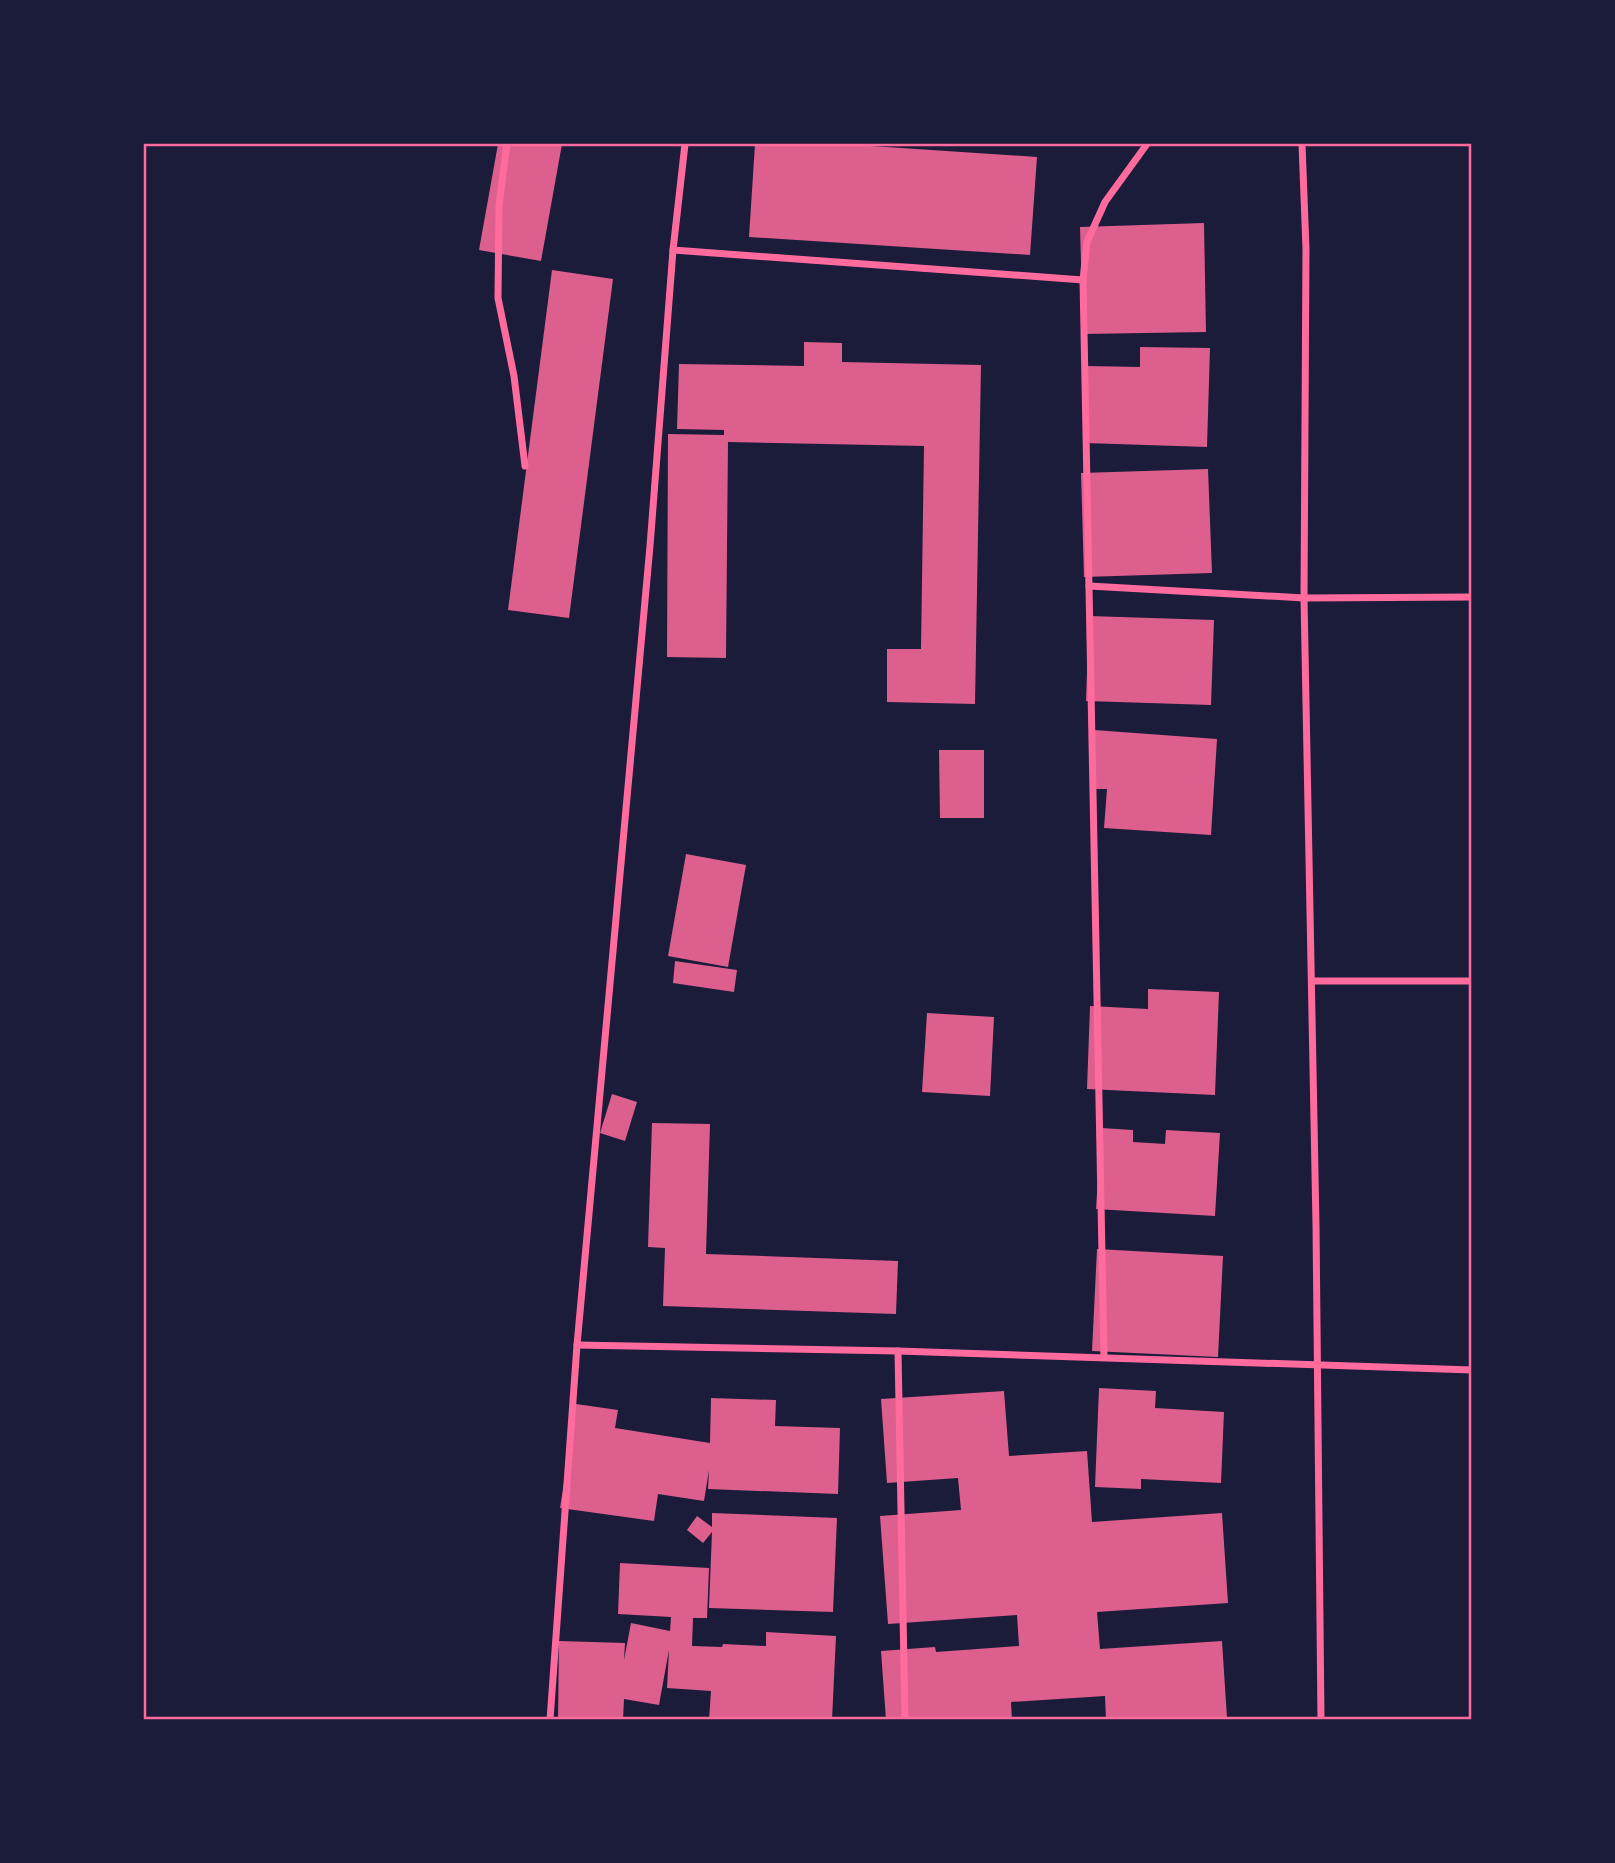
<svg xmlns="http://www.w3.org/2000/svg" width="1615" height="1863" font-family="'Golos Text',sans-serif">
	<style>
		.building { fill: #dd5f8e }
		.lines { fill: none; stroke-linecap: round; stroke-linejoin: round }
		.minor { stroke: #ff6b9d; stroke-width: 7 }
		.neatline { fill: none; stroke: #ff6b9d; stroke-width: 2.5 }
	</style>
	<rect width="100%" height="100%" fill="#1b1b3a"/>
	<g class="building">
		<path d="M 498,144 L 562,144 L 541,261 L 479,250 Z"/>
		<path d="M 755,144 L 841,144 L 1037,157 L 1030,255 L 749,237 Z"/>
		<path d="M 1204,223 L 1206,332 L 1083,334 L 1080,227 Z"/>
		<path d="M 552,270 L 613,279 L 569,618 L 508,610 Z"/>
		<path d="M 804,342 L 842,343 L 842,362 L 981,365 L 975,704 L 887,702 L 887,649 L 921,649 L 924,446 L 728,442 L 726,658 L 667,657 L 668,434 L 724,435 L 724,430 L 677,429 L 679,364 L 804,366 Z"/>
		<path d="M 1140,347 L 1210,348 L 1207,447 L 1085,443 L 1086,366 L 1140,367 Z"/>
		<path d="M 1208,469 L 1212,573 L 1084,577 L 1081,473 Z"/>
		<path d="M 1089,616 L 1214,620 L 1211,705 L 1086,701 Z"/>
		<path d="M 1094,730 L 1217,739 L 1211,835 L 1104,828 L 1107,789 L 1090,789 Z"/>
		<path d="M 939,750 L 984,750 L 984,818 L 940,818 Z"/>
		<path d="M 686,854 L 746,865 L 728,967 L 668,956 Z"/>
		<path d="M 675,961 L 737,970 L 734,992 L 673,983 Z"/>
		<path d="M 1148,989 L 1219,992 L 1215,1095 L 1087,1089 L 1090,1006 L 1148,1009 Z"/>
		<path d="M 927,1013 L 994,1017 L 990,1096 L 922,1092 Z"/>
		<path d="M 612,1094 L 637,1102 L 625,1141 L 600,1133 Z"/>
		<path d="M 652,1123 L 710,1124 L 706,1254 L 898,1261 L 896,1314 L 663,1306 L 665,1248 L 648,1247 Z"/>
		<path d="M 1101,1128 L 1133,1130 L 1133,1142 L 1165,1144 L 1166,1130 L 1220,1133 L 1215,1216 L 1096,1209 Z"/>
		<path d="M 1097,1249 L 1223,1256 L 1218,1357 L 1092,1351 Z"/>
		<path d="M 1099,1388 L 1156,1391 L 1155,1408 L 1224,1412 L 1221,1483 L 1141,1479 L 1141,1489 L 1095,1487 Z"/>
		<path d="M 1004,1391 L 1009,1456 L 1087,1451 L 1092,1522 L 1222,1513 L 1228,1603 L 1097,1612 L 1100,1649 L 1222,1641 L 1227,1718 L 1106,1720 L 1105,1696 L 1011,1702 L 1012,1720 L 886,1720 L 881,1651 L 935,1647 L 936,1652 L 1019,1646 L 1017,1615 L 888,1624 L 880,1516 L 961,1510 L 958,1478 L 887,1483 L 881,1399 Z"/>
		<path d="M 711,1398 L 776,1400 L 775,1426 L 840,1428 L 838,1494 L 708,1489 L 709,1470 L 704,1501 L 658,1494 L 654,1521 L 560,1508 L 576,1404 L 618,1410 L 615,1428 L 710,1443 Z"/>
		<path d="M 712,1513 L 837,1518 L 833,1612 L 709,1608 L 712,1532 L 703,1543 L 687,1530 L 697,1516 L 712,1527 Z"/>
		<path d="M 620,1563 L 709,1568 L 707,1618 L 693,1618 L 692,1646 L 722,1647 L 723,1644 L 766,1646 L 766,1632 L 836,1636 L 832,1720 L 709,1720 L 711,1691 L 667,1688 L 669,1650 L 659,1705 L 624,1699 L 623,1720 L 558,1720 L 559,1641 L 625,1643 L 624,1660 L 631,1623 L 670,1631 L 671,1617 L 618,1614 Z"/>
	</g>
	<g class="lines">
		<g class="minor">
			<path d="M 507,144 L 499,205 L 498,298 L 514,376 L 525,466"/>
			<path d="M 1302,144 L 1306,249 L 1304,598 L 1316,1225 L 1321,1720"/>
			<path d="M 673,250 L 1083,280"/>
			<path d="M 1089,586 L 1304,598 L 1472,597"/>
			<path d="M 1312,981 L 1472,981"/>
			<path d="M 577,1345 L 898,1351 L 1472,1370"/>
			<path d="M 898,1351 L 905,1720"/>
			<path d="M 1104,1357 L 1083,280 L 1087,242 L 1105,202 L 1147,144"/>
			<path d="M 550,1720 L 577,1345 L 650,546 L 673,250 L 685,144"/>
		</g>
	</g>
	<rect width="1615" height="1863" fill="none" stroke="#1b1b3a" stroke-width="290"/>
	<rect x="145" y="145" width="1325" height="1573" class="neatline"/>
</svg>
